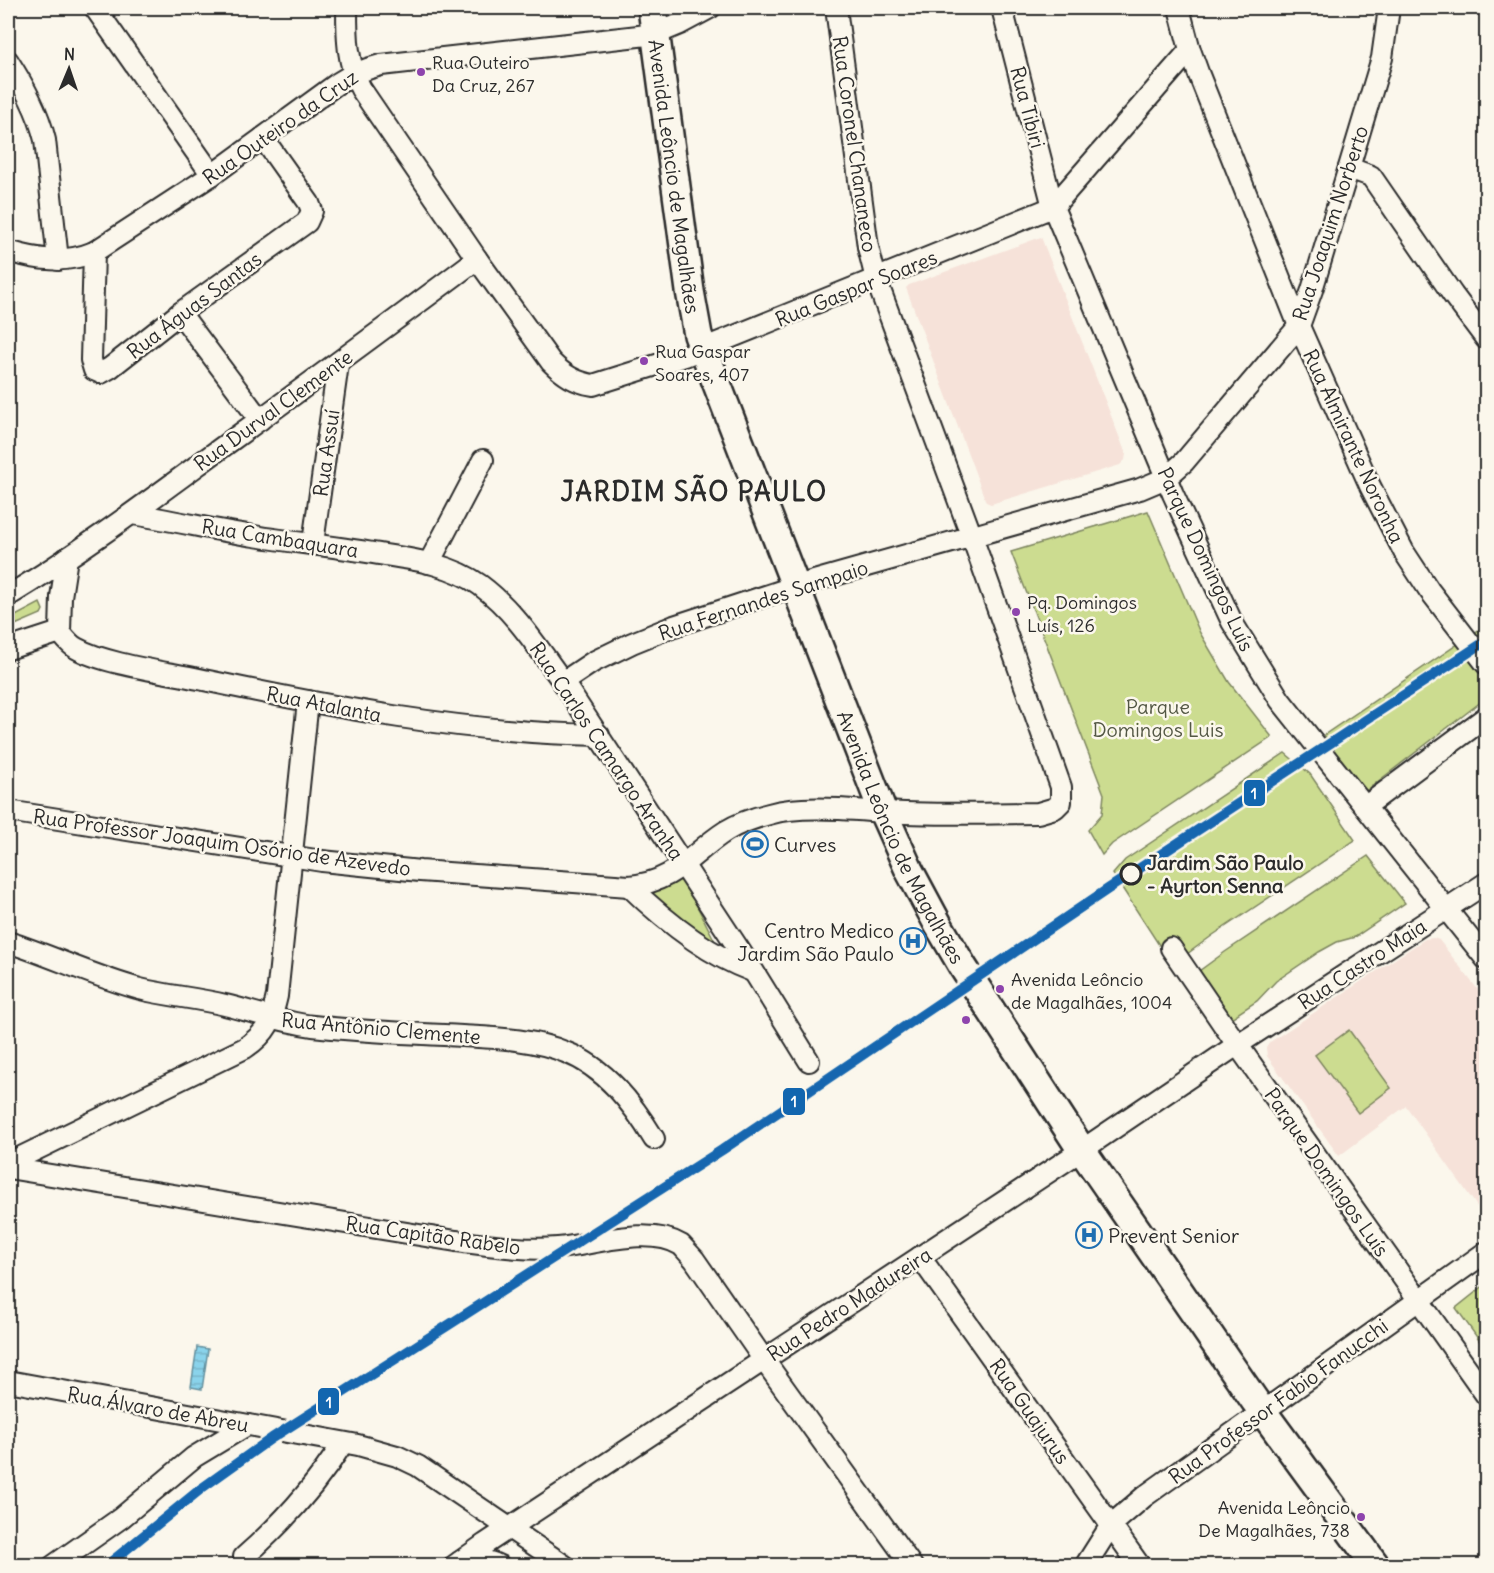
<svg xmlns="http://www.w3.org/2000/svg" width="1494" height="1573" font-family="Delius,sans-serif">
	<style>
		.built { fill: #f6e2d9 }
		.park { fill: #ccdc90; stroke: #7c845e; stroke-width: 1.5 }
		.water { fill: url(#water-rules); stroke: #64909e; stroke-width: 1.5 }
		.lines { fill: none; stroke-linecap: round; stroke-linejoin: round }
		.street-casing { stroke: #2b2b2b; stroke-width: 24 }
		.secondary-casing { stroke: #2b2b2b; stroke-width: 32 }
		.street { stroke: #fbf7ec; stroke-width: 20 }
		.secondary { stroke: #fbf7ec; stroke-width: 27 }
		.metro-1-casing { stroke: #fbf7ec; stroke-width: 15 }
		.metro-1 { stroke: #1266af; stroke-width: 10 }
		.bus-dot { fill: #8e44ad; stroke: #fbf7ec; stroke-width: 2 }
		.stop-dot { fill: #fbf7ec; stroke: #2b2b2b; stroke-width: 3 }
		.labels { text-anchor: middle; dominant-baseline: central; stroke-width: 5; stroke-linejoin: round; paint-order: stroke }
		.bus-label { font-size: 18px; fill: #2b2b2b; stroke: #fbf7ec; text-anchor: start }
		.street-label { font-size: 20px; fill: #2b2b2b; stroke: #fbf7ec }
		.park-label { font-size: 20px; fill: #535744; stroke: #fbf7ec }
		.poi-label { font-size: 20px; fill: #2b2b2b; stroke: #fbf7ec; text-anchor: start }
		.stop-label { font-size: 20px; font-weight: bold; fill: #2b2b2b; stroke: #fbf7ec; text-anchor: start }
		.district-label { font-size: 26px; font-weight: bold; letter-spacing: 1.5px; fill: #2b2b2b; stroke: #fbf7ec }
		.line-badge { stroke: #fbf7ec; stroke-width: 2 }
		.badge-label { font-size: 16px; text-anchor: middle; font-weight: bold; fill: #fff }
	</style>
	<defs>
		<pattern id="water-rules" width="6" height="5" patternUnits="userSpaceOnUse" patternTransform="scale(1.5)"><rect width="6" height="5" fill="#8ad3eb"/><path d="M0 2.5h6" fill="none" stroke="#77b5ca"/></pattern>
	</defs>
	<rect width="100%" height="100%" fill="#fbf7ec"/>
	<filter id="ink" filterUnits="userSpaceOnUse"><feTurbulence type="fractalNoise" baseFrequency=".0167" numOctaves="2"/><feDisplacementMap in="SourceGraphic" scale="12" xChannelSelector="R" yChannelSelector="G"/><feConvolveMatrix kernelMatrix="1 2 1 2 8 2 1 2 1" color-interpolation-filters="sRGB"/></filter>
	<g filter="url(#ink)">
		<g class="built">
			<path d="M 1041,237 L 1126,454 L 1125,460 L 1120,465 L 991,504 L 986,502 L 906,288 L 909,285 Z"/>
			<path d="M 1434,938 L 1439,940 L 1486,1000 L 1486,1219 L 1406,1106 L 1339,1156 L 1267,1056 L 1266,1048 L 1270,1042 L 1425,939 Z"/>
		</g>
		<g class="park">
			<path d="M 1148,511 L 1200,633 L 1229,682 L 1272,737 L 1112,844 L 1102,855 L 1088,830 L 1102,814 L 1104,794 L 1011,552 Z"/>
			<path d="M 40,603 L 43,610 L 41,614 L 8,628 L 8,620 Z"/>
			<path d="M 1486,625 L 1486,698 L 1363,793 L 1324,735 Z"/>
			<path d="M 1285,753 L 1310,774 L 1355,840 L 1213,935 L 1172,965 L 1113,874 L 1125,860 Z"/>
			<path d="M 1368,856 L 1405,903 L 1355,937 L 1337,942 L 1319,952 L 1276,981 L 1257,1001 L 1216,1028 L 1184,982 L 1225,952 Z"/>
			<path d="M 679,871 L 720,951 L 650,892 Z"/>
			<path d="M 1349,1030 L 1391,1088 L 1358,1113 L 1315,1055 Z"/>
			<path d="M 1486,1284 L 1486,1350 L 1456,1308 Z"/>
		</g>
		<path class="water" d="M 197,1347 L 208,1349 L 202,1389 L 191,1387 Z"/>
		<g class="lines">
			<defs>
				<g id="street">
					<path d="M 95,8 L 212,175"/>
					<path d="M 347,8 C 347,36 347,64 361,89 L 477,259 L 551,362 C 564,375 575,382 593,385 L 685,356 L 1053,207 L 1190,50"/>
					<path d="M 1002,8 L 1053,207 L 1173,494 L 1232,622 L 1280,700 L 1486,959"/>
					<path d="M 1179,8 L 1190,50 L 1199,75 L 1299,326 L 1370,486 L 1404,552 L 1429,590 L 1486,664"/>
					<path d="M 8,61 C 24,86 38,111 45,140 L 58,260"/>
					<path d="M 1349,168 L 1371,176 L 1453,295 L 1486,339"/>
					<path d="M 8,251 C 37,260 65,264 94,252 L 212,175 L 338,83 C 352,74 365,69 381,65 L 656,34 L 680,24 L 710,8"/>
					<path d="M 94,252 L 91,360 L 94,370 L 101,373 L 110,368 L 180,313 L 307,222 L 312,211 L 309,203 L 263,138"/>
					<path d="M 180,313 L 260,420"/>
					<path d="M 132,514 C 173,520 213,530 254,536 C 297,543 341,547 385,555 C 418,560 452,565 480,585 C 514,610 538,648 563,682 L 754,972 L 809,1061"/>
					<path d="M 313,543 L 338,364"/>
					<path d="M 429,563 L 483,460"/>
					<path d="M 8,596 C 86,549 158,494 232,440 C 314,380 396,320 477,259"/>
					<path d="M 60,632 C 65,638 69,644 76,648 C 104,664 166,672 199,679 C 331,707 464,733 599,735"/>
					<path d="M 8,649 L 60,632 L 61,597 L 67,558"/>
					<path d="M 563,682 L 593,662 L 632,643 L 674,626 L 796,586 L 1140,489 L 1166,478 L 1184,462 L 1299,326 L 1312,290 L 1382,58 L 1389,8"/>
					<path d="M 1366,806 L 1486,717"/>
					<path d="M 8,811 L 322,861 L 420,871 L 629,886 C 676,882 690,854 726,831 C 739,823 754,818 769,814 C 807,803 865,812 905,813 C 950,815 994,813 1038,813 L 1055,808 L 1061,802 L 1061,787 L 972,537 L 876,279 L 868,247 L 836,8"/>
					<path d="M 629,886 C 663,919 708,955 752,971"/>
					<path d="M 8,942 C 52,956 95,977 140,989 C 168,996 197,998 225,1005 C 254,1012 282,1022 313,1026 C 362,1032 413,1033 462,1036 C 496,1038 533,1039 565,1052 C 605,1067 633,1104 654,1139"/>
					<path d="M 1171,948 L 1227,1030 L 1486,1395"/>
					<path d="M 8,1166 L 17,1159 L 245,1048 C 268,1032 271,1022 277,996 L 308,701"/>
					<path d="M 8,1168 L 456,1241 C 489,1245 524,1251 558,1248 C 592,1245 649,1225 681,1245 C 685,1249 690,1255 694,1259 L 764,1360 L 912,1566"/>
					<path d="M 920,1257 L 1140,1566"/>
					<path d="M 8,1381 L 358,1445 L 397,1456 L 418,1466 L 565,1566"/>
					<path d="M 244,1557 C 283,1523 315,1487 343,1443"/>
					<path d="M 460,1562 C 474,1559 487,1559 500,1566"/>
					<path d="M 53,1566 L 121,1518 L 194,1457 L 247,1425"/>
					<path d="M 454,1566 L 485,1544 L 1082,1150 L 1237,1045 L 1486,883"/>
					<path d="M 1085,1566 L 1111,1525 L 1145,1496 L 1486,1252"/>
				</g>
				<g id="secondary">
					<path id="s1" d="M 652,8 L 690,291 L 698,335 L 883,812 L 909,870 L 939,926 L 963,967 L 1079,1146 L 1255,1401 L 1376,1566"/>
				</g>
			</defs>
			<use href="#street" class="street-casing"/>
			<use href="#secondary" class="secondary-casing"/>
			<use href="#street" class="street"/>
			<use href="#secondary" class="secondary"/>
			<defs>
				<path id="metro-1" d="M 106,1566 L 202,1488 L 272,1438 L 722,1150 L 1108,889 L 1486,641"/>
			</defs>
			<use href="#metro-1" class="metro-1-casing"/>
			<use href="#metro-1" class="metro-1"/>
		</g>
	</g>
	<defs>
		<symbol id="stadium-ring" viewBox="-11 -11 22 22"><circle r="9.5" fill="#fbf7ec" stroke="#1f6fb2" stroke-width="1.5"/><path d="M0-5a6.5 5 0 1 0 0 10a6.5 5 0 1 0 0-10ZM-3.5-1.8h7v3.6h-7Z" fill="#1f6fb2"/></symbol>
		<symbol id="hospital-ring" viewBox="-11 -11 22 22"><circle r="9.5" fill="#fbf7ec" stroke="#1f6fb2" stroke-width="1.5"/><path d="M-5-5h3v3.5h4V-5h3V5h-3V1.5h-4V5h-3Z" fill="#1f6fb2"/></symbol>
	</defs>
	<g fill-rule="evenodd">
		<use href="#stadium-ring" x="740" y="829" width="30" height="30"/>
		<use href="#hospital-ring" x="898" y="926" width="30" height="30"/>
		<use href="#hospital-ring" x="1074" y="1220" width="30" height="30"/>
	</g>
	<g class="bus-dot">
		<circle cx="421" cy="72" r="5"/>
		<circle cx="644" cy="361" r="5"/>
		<circle cx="1016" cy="612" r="5"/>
		<circle cx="1000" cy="989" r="5"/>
		<circle cx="966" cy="1020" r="5"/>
		<circle cx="1361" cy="1517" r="5"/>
	</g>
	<circle class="stop-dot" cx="1131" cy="874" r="10"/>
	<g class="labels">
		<g class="bus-label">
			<text x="432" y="62">Rua Outeiro<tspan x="432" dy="23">Da Cruz, 267</tspan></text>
			<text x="655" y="351">Rua Gaspar<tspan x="655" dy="23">Soares, 407</tspan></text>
			<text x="1027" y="602">Pq. Domingos<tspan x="1027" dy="23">Luís, 126</tspan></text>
			<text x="1011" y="979">Avenida Leôncio<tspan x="1011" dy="23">de Magalhães, 1004</tspan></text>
			<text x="1350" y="1507" text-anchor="end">Avenida Leôncio<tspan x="1350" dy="23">De Magalhães, 738</tspan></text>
		</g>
		<g class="street-label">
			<text transform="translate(1028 107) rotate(75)">Rua Tibiri</text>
			<text transform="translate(280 127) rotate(-35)">Rua Outeiro da Cruz</text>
			<text transform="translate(855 144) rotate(82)">Rua Coronel Chananeco</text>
			<text stroke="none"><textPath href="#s1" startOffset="170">Avenida Leôncio de Magalhães</textPath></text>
			<text transform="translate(1330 223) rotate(-72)">Rua Joaquim Norberto</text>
			<text transform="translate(856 288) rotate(-22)">Rua Gaspar Soares</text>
			<text transform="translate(194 305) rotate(-37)">Rua Águas Santas</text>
			<text transform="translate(273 410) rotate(-36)">Rua Durval Clemente</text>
			<text transform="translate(1354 446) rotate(65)">Rua Almirante Noronha</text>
			<text transform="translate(326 453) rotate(-82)">Rua Assuí</text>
			<text transform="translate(280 538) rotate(9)">Rua Cambaquara</text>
			<text transform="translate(1206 559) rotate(65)">Parque Domingos Luís</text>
			<text transform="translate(763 600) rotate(-18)">Rua Fernandes Sampaio</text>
			<text transform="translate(324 704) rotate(11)">Rua Atalanta</text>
			<text transform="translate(607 751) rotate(56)">Rua Carlos Camargo Aranha</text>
			<text stroke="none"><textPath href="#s1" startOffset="872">Avenida Leôncio de Magalhães</textPath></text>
			<text transform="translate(222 842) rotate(8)">Rua Professor Joaquim Osório de Azevedo</text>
			<text transform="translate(1362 964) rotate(-33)">Rua Castro Maia</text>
			<text transform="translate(381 1028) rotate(5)">Rua Antônio Clemente</text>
			<text transform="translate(1327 1172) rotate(55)">Parque Domingos Luís</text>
			<text transform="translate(433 1235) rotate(8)">Rua Capitão Rabelo</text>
			<text transform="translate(849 1304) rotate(-33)">Rua Pedro Madureira</text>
			<text transform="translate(1278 1401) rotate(-36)">Rua Professor Fabio Fanucchi</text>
			<text transform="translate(158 1409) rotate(10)">Rua Álvaro de Abreu</text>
			<text transform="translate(1030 1411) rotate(55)">Rua Guajurus</text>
		</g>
		<g class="park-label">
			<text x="1158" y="706">Parque<tspan x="1158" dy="23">Domingos Luis</tspan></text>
		</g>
		<g class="poi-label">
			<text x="774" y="844">Curves</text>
			<text x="894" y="930" text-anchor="end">Centro Medico<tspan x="894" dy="23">Jardim São Paulo</tspan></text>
			<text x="1108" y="1235">Prevent Senior</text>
		</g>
		<g class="stop-label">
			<text x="1147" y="862">Jardim São Paulo<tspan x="1147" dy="23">- Ayrton Senna</tspan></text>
		</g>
		<g class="district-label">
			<text x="694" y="491">JARDIM SÃO PAULO</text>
		</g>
	</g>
	<g class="line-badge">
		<rect x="1243" y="779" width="23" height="28" rx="6" fill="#1266af"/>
		<rect x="782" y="1087" width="24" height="29" rx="6" fill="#1266af"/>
		<rect x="317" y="1387" width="23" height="29" rx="6" fill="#1266af"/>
	</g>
	<g class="badge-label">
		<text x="1254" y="799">1</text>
		<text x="794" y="1107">1</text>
		<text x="329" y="1408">1</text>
	</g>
	<rect width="1494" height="1573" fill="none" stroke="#fbf7ec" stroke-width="30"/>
	<rect x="15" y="15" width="1464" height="1543" fill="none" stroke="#2b2b2b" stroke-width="2" filter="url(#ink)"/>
	<g transform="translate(69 69) rotate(2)" stroke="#fbf7ec" stroke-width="4.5" paint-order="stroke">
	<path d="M0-4.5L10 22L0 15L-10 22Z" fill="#2b2b2b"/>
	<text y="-9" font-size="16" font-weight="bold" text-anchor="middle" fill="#2b2b2b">N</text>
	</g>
</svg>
